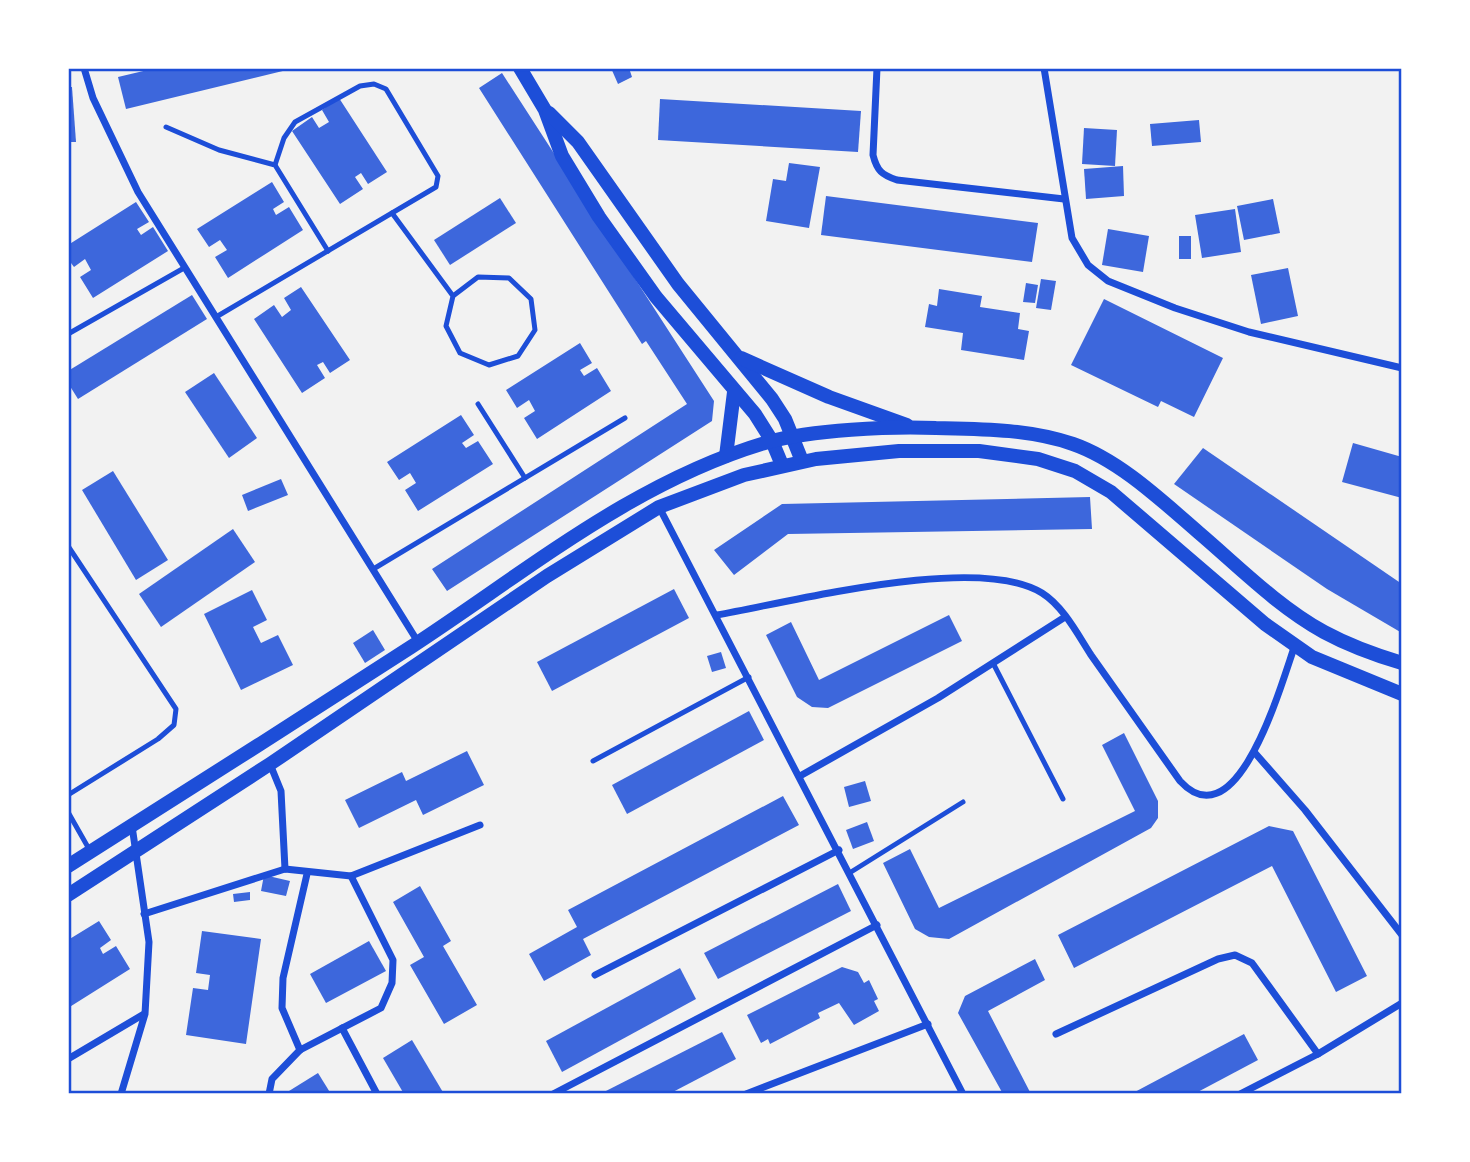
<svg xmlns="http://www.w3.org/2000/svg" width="1470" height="1162" font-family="'Fira Sans',sans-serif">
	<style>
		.building { fill: #3d67dc }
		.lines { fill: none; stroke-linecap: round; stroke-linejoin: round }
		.service { stroke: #1d4ed8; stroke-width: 5 }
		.minor { stroke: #1d4ed8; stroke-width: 7 }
		.secondary { stroke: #1d4ed8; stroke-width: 14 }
		.neatline { fill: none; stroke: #1d4ed8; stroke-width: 2.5 }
	</style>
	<rect width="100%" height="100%" fill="#f2f2f2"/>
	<g class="building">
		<path d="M 156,68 L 291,68 L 291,69 L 126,109 L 118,77 Z"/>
		<path d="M 611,68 L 629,68 L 632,77 L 618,84 Z"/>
		<path d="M 502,73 L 714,401 L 712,421 L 447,591 L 432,569 L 687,404 L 646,341 L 642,344 L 479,88 Z"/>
		<path d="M 68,87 L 72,87 L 76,142 L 68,142 Z"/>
		<path d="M 339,98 L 387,172 L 368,184 L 361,173 L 355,177 L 363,189 L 340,204 L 292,131 L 312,117 L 319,128 L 329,122 L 322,110 Z"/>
		<path d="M 660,99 L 861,111 L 858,152 L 658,140 Z"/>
		<path d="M 1199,120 L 1201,142 L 1152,146 L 1150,124 Z"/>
		<path d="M 1084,128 L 1117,130 L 1115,166 L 1082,164 Z"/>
		<path d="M 789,163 L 820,167 L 809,228 L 766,221 L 773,179 L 786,181 Z"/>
		<path d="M 1123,166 L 1124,196 L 1086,199 L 1084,169 Z"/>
		<path d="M 272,182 L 284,202 L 273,209 L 276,215 L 289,207 L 303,230 L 228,278 L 215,257 L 227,250 L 220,240 L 209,247 L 197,229 Z"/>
		<path d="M 826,196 L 1038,223 L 1032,262 L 821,235 Z"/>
		<path d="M 500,198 L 516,223 L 450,265 L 434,240 Z"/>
		<path d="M 1273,199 L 1280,233 L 1244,240 L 1237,206 Z"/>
		<path d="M 136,202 L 149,222 L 137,229 L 141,235 L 153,227 L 168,251 L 93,298 L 80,277 L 91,270 L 85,259 L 74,267 L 68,259 L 68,245 Z"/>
		<path d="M 1235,209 L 1241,252 L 1202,258 L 1195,215 Z"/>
		<path d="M 1108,229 L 1149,236 L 1143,272 L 1102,265 Z"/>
		<rect x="1179" y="236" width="12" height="23"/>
		<path d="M 1288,268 L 1298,316 L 1261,324 L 1251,275 Z"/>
		<path d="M 1041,279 L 1056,281 L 1051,310 L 1036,308 Z"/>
		<path d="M 1026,283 L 1038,285 L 1035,303 L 1023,302 Z"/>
		<path d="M 301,287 L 350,360 L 330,373 L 323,362 L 317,365 L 325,378 L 302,393 L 254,319 L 274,305 L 282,317 L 291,310 L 284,298 Z"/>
		<path d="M 939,289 L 982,296 L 980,307 L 1020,313 L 1018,329 L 1029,331 L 1024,360 L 961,350 L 963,333 L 925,327 L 929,304 L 937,306 Z"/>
		<path d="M 192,295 L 207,319 L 78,399 L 68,383 L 68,371 Z"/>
		<path d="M 1104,299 L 1223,358 L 1194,417 L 1161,401 L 1158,407 L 1071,365 Z"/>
		<path d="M 580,343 L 592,363 L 580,370 L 584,376 L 597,368 L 611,391 L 537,439 L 524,418 L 535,411 L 529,400 L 517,408 L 506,390 Z"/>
		<path d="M 214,373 L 257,438 L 229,458 L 185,392 Z"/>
		<path d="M 461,415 L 474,435 L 462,443 L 466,448 L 478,441 L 493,464 L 418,511 L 405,490 L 416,483 L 410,473 L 399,480 L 387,462 Z"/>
		<path d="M 1353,443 L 1402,457 L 1402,498 L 1342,482 Z"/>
		<path d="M 1203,448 L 1402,584 L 1402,633 L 1327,589 L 1174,484 Z"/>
		<path d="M 113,471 L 168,560 L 136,580 L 82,490 Z"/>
		<path d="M 281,479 L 288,495 L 248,511 L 242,495 Z"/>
		<path d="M 1090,497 L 1092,529 L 788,534 L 734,575 L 714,550 L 782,504 Z"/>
		<path d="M 233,529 L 255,562 L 161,627 L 139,594 Z"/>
		<path d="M 674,589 L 689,618 L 552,691 L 537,662 Z"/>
		<path d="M 252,590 L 267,620 L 253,627 L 261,643 L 278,635 L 293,665 L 241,690 L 204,614 Z"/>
		<path d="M 949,615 L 962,641 L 828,708 L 812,707 L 797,697 L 766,635 L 791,622 L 819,680 Z"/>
		<path d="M 373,630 L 385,650 L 365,663 L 353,643 Z"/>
		<path d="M 721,652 L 726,668 L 712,672 L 707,656 Z"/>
		<path d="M 749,711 L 764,740 L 627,814 L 612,785 Z"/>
		<path d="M 1124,733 L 1158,801 L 1158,818 L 1151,828 L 949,939 L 929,937 L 915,929 L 883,863 L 910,849 L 939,908 L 1135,811 L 1102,745 Z"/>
		<path d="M 467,751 L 484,785 L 423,815 L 416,800 L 359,828 L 345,800 L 402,772 L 406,781 Z"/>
		<path d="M 865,781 L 871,801 L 849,807 L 844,787 Z"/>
		<path d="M 783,796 L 799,825 L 583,939 L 591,955 L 544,981 L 529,954 L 577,927 L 568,910 Z"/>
		<path d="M 867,822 L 874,841 L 853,849 L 846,830 Z"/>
		<path d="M 1269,826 L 1293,831 L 1367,976 L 1336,992 L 1272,866 L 1074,968 L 1058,935 Z"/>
		<path d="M 264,875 L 290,881 L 286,896 L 261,891 Z"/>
		<path d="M 838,884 L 851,911 L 718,979 L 704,953 Z"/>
		<path d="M 420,886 L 451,941 L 443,946 L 477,1005 L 444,1024 L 410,965 L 424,957 L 393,902 Z"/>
		<path d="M 250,892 L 250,900 L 234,902 L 233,894 Z"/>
		<path d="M 99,921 L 111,940 L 100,948 L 103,954 L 116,946 L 130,969 L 68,1008 L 68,940 Z"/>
		<path d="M 202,931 L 261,939 L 246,1044 L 186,1035 L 193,988 L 208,990 L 210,975 L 196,973 Z"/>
		<path d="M 369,941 L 386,971 L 326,1003 L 310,974 Z"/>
		<path d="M 1035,959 L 1045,980 L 988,1011 L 1031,1094 L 1003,1094 L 958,1013 L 965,996 Z"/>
		<path d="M 842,967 L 858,972 L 864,983 L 869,980 L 878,999 L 874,1001 L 879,1011 L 854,1025 L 839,1003 L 818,1013 L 820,1018 L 770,1044 L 768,1039 L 761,1043 L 747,1015 Z"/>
		<path d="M 680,968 L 696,999 L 562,1072 L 546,1041 Z"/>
		<path d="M 722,1032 L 736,1059 L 669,1094 L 600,1094 Z"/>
		<path d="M 1244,1034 L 1258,1060 L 1194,1094 L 1131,1094 Z"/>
		<path d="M 412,1040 L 444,1094 L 404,1094 L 383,1058 Z"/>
		<path d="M 318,1073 L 331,1094 L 291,1094 L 289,1091 Z"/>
	</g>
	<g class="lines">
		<g class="service">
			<path d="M 166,127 L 219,150 L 275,165 L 328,251"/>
			<path d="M 392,213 L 453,296 L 446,326 L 460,353 L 489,365 L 518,356 L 535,330 L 531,299 L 509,278 L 478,277 L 453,296"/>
			<path d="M 216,317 L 436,187 L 438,176 L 386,89 L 374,84 L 360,86 L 295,122 L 284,138 L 275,165"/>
			<path d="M 68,334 L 184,268"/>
			<path d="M 478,404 L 525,478"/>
			<path d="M 68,546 L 176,709 L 174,725 L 158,739 L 68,795"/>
			<path d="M 375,568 L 625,418"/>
			<path d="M 993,663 L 1063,799"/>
			<path d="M 593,761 L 749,677"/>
			<path d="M 68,812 L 89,849"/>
			<path d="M 851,872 L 963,802"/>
		</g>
		<g class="minor">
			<path d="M 84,68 L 93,98 L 138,192 L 418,642"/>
			<path d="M 877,68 L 873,155 C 877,171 882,175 897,180 L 1064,199"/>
			<path d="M 1044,68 L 1072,238 L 1088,265 L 1108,281 L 1175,308 L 1249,332 L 1402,368"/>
			<path d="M 659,507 L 963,1094"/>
			<path d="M 717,615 C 792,602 977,553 1042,593 C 1063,606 1078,635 1091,655 C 1121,697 1150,739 1180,781 C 1238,844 1282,681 1295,645"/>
			<path d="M 1255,753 L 1305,810 L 1402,935"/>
			<path d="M 270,764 L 281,791 L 285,869"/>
			<path d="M 800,776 L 938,698 L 1065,617"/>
			<path d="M 144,914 L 285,869 L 351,876 L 480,825"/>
			<path d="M 595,975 L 839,850"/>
			<path d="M 342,1028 L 377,1094"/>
			<path d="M 1056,1034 L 1218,959 L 1235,955 L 1252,963 L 1318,1054"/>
			<path d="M 300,1050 L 282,1008 L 283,978 L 307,874"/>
			<path d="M 68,1059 L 144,1014"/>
			<path d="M 121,1094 L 145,1014 L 149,942 L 132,826"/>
			<path d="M 269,1094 L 272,1079 L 300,1050 L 381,1008 L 392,983 L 393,960 L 351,876"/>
			<path d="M 553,1094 L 877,925"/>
			<path d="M 746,1094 L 928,1024"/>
			<path d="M 1240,1094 L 1318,1054 L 1402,1003"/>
		</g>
		<g class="secondary">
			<path d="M 520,68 L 545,110 L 562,156 L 599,217 L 656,297 L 755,414 L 772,441 L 782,465"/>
			<path d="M 549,113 L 578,142 L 678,284 L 772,399 L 785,419 L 802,461"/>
			<path d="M 741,358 L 829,397 L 907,425"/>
			<path d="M 726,456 L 734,392"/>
			<path d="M 68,866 C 183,793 297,721 411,647 C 526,572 634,481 768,442 C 811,430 891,426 936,428 C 982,429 1029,429 1073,444 C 1119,460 1161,500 1198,532 C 1238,566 1277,606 1324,632 C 1348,645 1375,655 1402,663"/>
			<path d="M 68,895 L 270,764 L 547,576 L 659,507 L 744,475 L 816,459 L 899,451 L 979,451 L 1038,459 L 1075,471 L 1111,492 L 1265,624 L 1312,657 L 1402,694"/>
		</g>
	</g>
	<rect width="1470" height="1162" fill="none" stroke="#ffffff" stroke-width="140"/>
	<rect x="70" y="70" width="1330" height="1022" class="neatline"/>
</svg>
